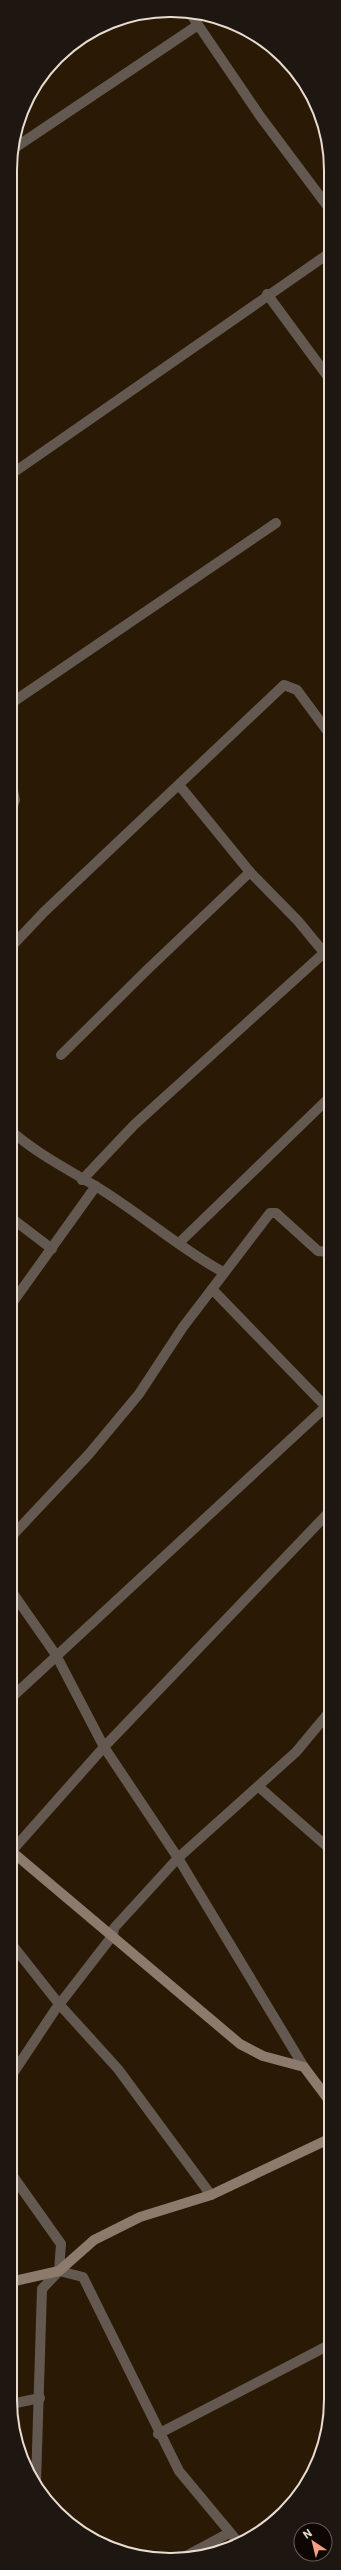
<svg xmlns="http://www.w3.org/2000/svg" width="341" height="2570" font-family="Roboto,sans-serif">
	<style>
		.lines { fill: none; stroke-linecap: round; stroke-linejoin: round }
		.street { stroke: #645951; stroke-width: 10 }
		.secondary { stroke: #8c7b6d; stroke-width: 10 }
		.rim { fill: none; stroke: #e7dccf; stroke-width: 2 }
	</style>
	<rect width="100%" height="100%" fill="#2a1904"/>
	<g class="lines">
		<g class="street">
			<path d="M 190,13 L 260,116 L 331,211"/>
			<path d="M 13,149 L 198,25"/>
			<path d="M 267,294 L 331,381"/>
			<path d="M 10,475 L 331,252"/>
			<path d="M 10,704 L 276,523"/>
			<path d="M 179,785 L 250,872 L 298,921 L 331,961"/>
			<path d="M 10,813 L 15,800 L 10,777"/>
			<path d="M 10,948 L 44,912 L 284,685 L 297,690 L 331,736"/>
			<path d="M 61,1055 L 148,969 L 250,872"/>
			<path d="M 10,1130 C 36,1153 67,1169 97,1187 C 140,1213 179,1248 223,1272"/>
			<path d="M 82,1180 L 134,1125 L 324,953"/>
			<path d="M 10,1217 L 52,1249"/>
			<path d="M 179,1243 L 331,1096"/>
			<path d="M 212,1289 L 330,1411"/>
			<path d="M 10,1306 L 96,1186"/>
			<path d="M 10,1538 L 89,1454 L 139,1394 L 183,1327 L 270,1213 L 276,1213 L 318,1251 L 328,1252 L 331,1249"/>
			<path d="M 10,1589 L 56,1655 L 104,1747 L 178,1858 L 304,2067"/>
			<path d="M 10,1699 L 331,1402"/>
			<path d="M 259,1787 L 331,1850"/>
			<path d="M 10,1853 L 104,1747 L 331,1510"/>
			<path d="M 10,1942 L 59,2004 L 118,2069 L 211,2195"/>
			<path d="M 10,2078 L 55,2010 L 113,1935 L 114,1928 L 178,1858 L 296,1752 L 331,1710"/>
			<path d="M 10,2172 L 61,2244 L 59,2271 L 42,2289 L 36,2482"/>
			<path d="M 59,2271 L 83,2277 L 179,2471 L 238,2542"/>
			<path d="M 11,2404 L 40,2398"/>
			<path d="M 158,2434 L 331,2344"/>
			<path d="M 186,2556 L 229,2533"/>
		</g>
		<g class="secondary">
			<path d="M 10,1850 L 240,2044 L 263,2056 L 304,2067 L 331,2103"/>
			<path d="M 10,2282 L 59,2271 L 94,2240 L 140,2217 L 211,2195 L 331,2138"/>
		</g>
	</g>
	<path d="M0 0H341V2570H0ZM170 17H171A153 153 0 0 1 324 170V2400A153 153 0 0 1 171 2553H170A153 153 0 0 1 17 2400V170A153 153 0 0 1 170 17Z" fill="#1e1711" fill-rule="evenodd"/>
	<path class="rim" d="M170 17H171A153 153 0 0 1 324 170V2400A153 153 0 0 1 171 2553H170A153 153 0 0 1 17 2400V170A153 153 0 0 1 170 17Z"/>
	<g transform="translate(313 2542) rotate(325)"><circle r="19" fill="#0d0601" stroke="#645c53"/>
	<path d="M0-3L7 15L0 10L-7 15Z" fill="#f39f85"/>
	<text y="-6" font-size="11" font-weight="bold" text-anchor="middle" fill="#e7dccf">N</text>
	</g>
</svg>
